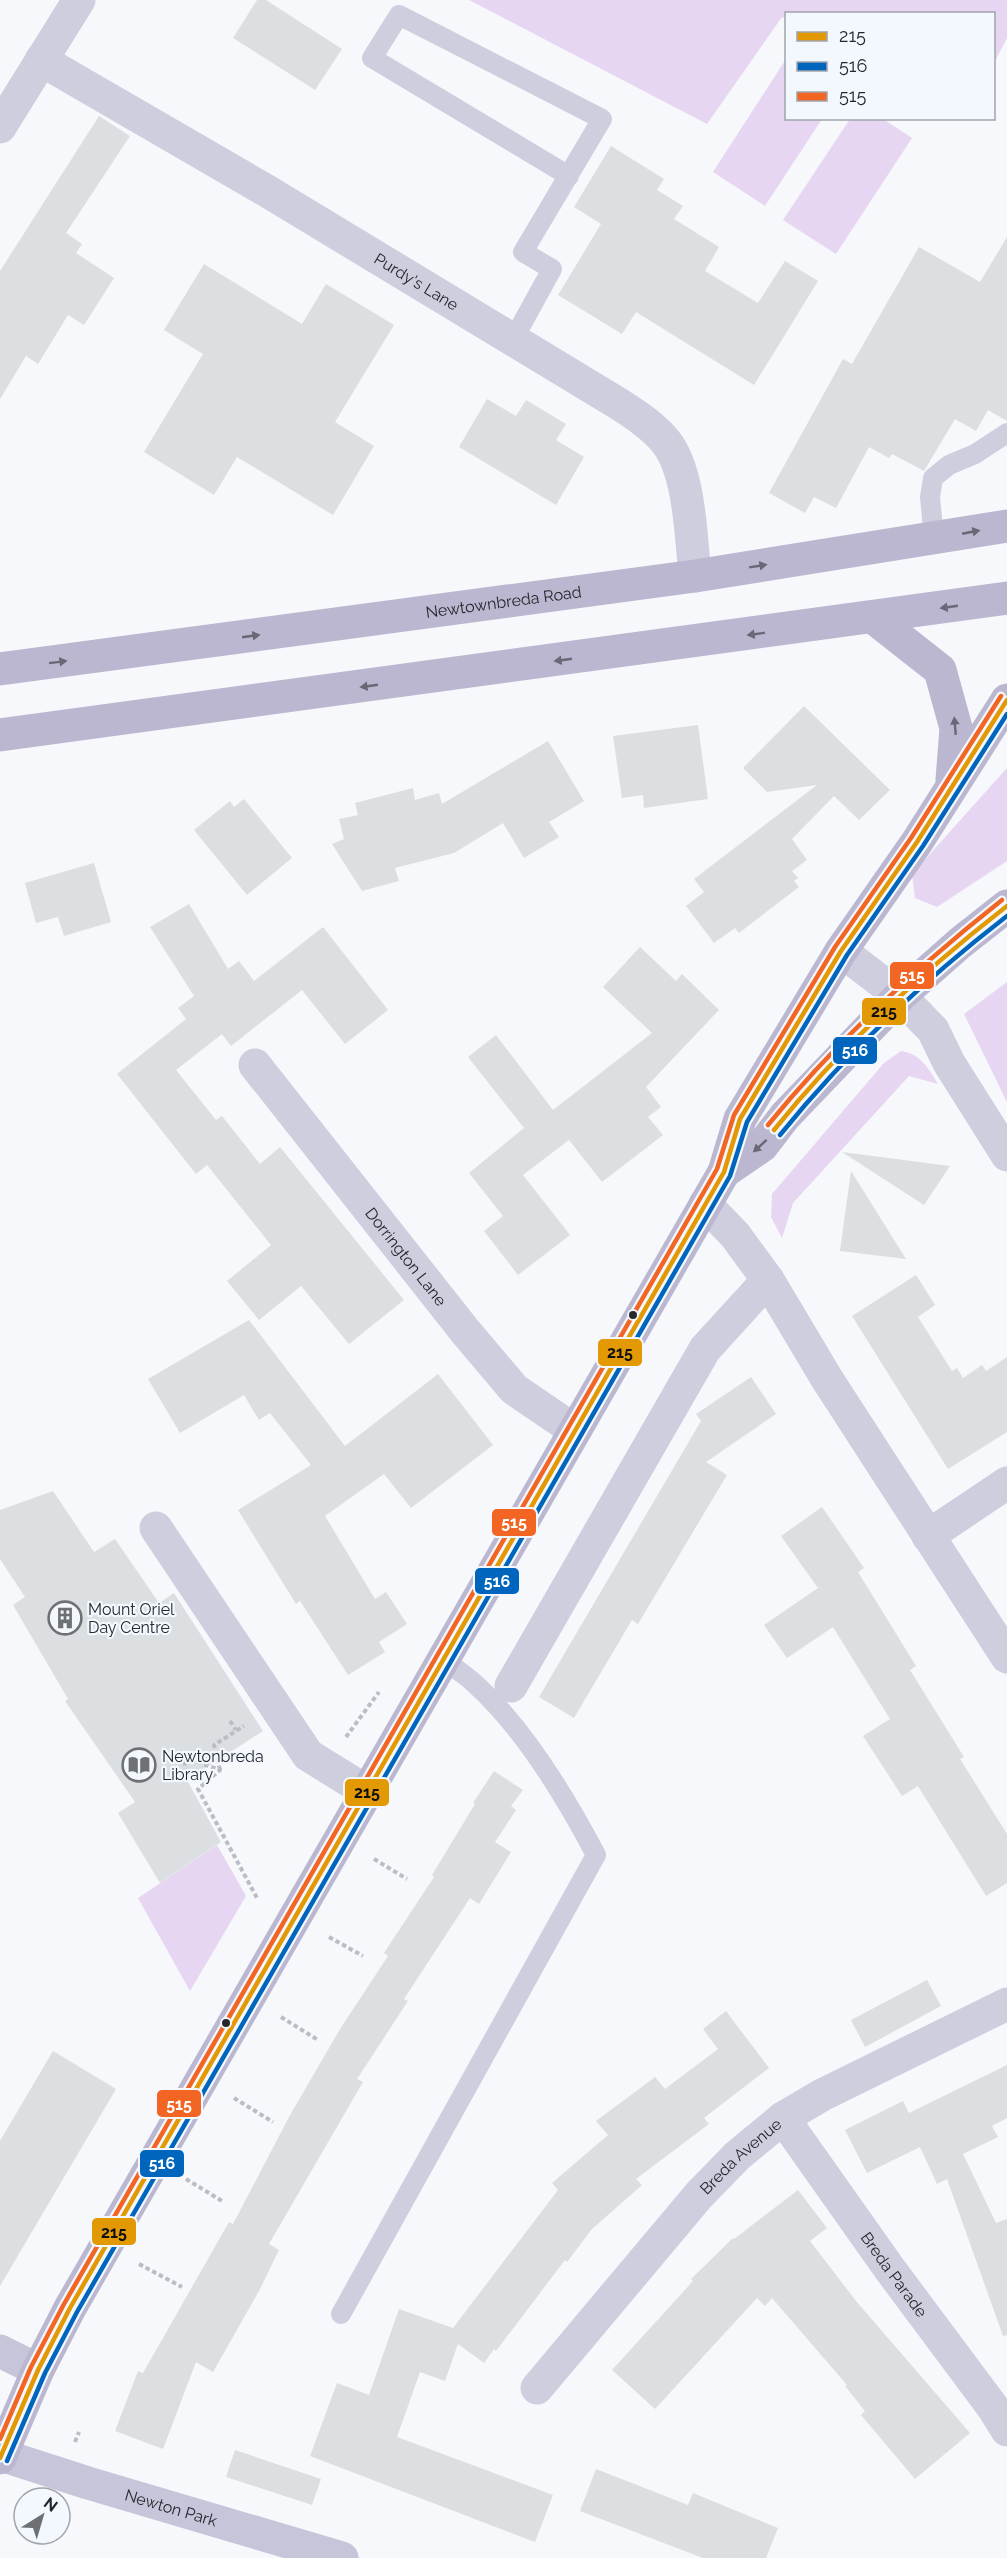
<svg xmlns="http://www.w3.org/2000/svg" width="1007" height="2558" font-family="Raleway,sans-serif">
	<style>
		.green { fill: #e7d6f2 }
		.building { fill: #dcdfe2 }
		.lines { fill: none; stroke-linecap: round; stroke-linejoin: round }
		.path { stroke: #bcbcc6; stroke-width: 4; stroke-dasharray: 4.5 3; stroke-linecap: butt }
		.lane { stroke: #cfcedf; stroke-width: 20 }
		.street { stroke: #cfcedf; stroke-width: 33 }
		.secondary { stroke: #c7c5d9; stroke-width: 33 }
		.highway { stroke: #bbb7d0; stroke-width: 33 }
		.bus-1-casing { stroke: #f3f7fe; stroke-width: 9 }
		.bus-2-casing { stroke: #f3f7fe; stroke-width: 9 }
		.bus-3-casing { stroke: #f3f7fe; stroke-width: 9 }
		.bus-1 { stroke: #e29904; stroke-width: 4.5 }
		.bus-2 { stroke: #0065bd; stroke-width: 4.5 }
		.bus-3 { stroke: #f26522; stroke-width: 4.5 }
		.oneway { fill: #686876 }
		.bus-dot { fill: #25272c; stroke: #f3f7fe; stroke-width: 2 }
		.labels { text-anchor: middle; dominant-baseline: central; stroke-width: 4.5; stroke-linejoin: round; paint-order: stroke }
		.street-label { font-size: 16px; fill: #25272c; stroke: #f3f7fe }
		.poi-label { font-size: 16px; fill: #25272c; stroke: #f3f7fe; text-anchor: start }
		.line-badge { stroke: #f3f7fe; stroke-width: 2 }
		.badge-label { font-size: 16px; text-anchor: middle; font-weight: bold; fill: #fff }
		.pale-badge-label { font-size: 16px; text-anchor: middle; font-weight: bold; fill: #111 }
	</style>
	<rect width="100%" height="100%" fill="#f6f8fb"/>
	<g class="green">
		<path d="M 469,0 L 1007,0 L 1007,38 L 994,63 L 994,14 L 786,14 L 786,19 L 782,17 L 707,124 Z"/>
		<path d="M 786,59 L 786,118 L 822,119 L 765,206 L 713,172 Z"/>
		<path d="M 850,119 L 883,119 L 912,138 L 836,254 L 783,220 Z"/>
		<path d="M 1007,768 L 1007,861 L 937,907 L 915,898 L 912,874 Z"/>
		<path d="M 1007,982 L 1007,1102 L 964,1014 Z"/>
		<path d="M 901,1051 C 921,1054 928,1068 938,1084 L 909,1076 L 793,1203 L 782,1238 L 771,1217 L 772,1194 L 884,1063 Z"/>
		<path d="M 217,1845 L 246,1896 L 190,1991 L 138,1898 Z"/>
	</g>
	<g class="building">
		<path d="M 257,0 L 266,0 L 342,49 L 315,90 L 233,38 Z"/>
		<path d="M 99,116 L 130,136 L 66,233 L 82,244 L 76,253 L 114,278 L 84,325 L 68,315 L 38,364 L 26,356 L 0,399 L 0,271 Z"/>
		<path d="M 611,146 L 664,179 L 657,190 L 683,206 L 674,219 L 719,247 L 705,271 L 758,303 L 785,261 L 818,281 L 754,385 L 636,312 L 622,334 L 558,295 L 601,224 L 574,207 Z"/>
		<path d="M 1007,237 L 1007,421 L 988,410 L 976,431 L 955,419 L 924,471 L 892,454 L 889,458 L 869,447 L 836,508 L 814,497 L 805,513 L 769,493 L 843,359 L 852,364 L 919,247 L 980,282 Z"/>
		<path d="M 204,264 L 302,324 L 326,284 L 394,325 L 335,422 L 374,446 L 333,515 L 237,457 L 214,495 L 144,452 L 203,354 L 164,330 Z"/>
		<path d="M 487,399 L 516,416 L 526,400 L 566,424 L 556,440 L 584,457 L 556,505 L 459,447 Z"/>
		<path d="M 804,706 L 890,790 L 859,820 L 834,796 L 792,839 L 807,860 L 792,871 L 798,878 L 794,881 L 799,887 L 739,933 L 735,928 L 714,943 L 686,906 L 704,892 L 694,879 L 817,785 L 767,792 L 743,768 Z"/>
		<path d="M 698,725 L 708,799 L 644,808 L 643,795 L 622,798 L 613,736 Z"/>
		<path d="M 548,741 L 584,801 L 549,822 L 559,837 L 524,858 L 503,823 L 454,853 L 395,868 L 399,881 L 362,891 L 332,844 L 344,839 L 339,819 L 358,815 L 355,803 L 413,788 L 415,800 L 439,793 L 442,804 Z"/>
		<path d="M 244,799 L 292,858 L 247,895 L 194,830 L 230,801 L 234,807 Z"/>
		<path d="M 94,863 L 111,922 L 64,936 L 58,917 L 36,923 L 25,883 Z"/>
		<path d="M 189,904 L 228,969 L 239,961 L 254,981 L 323,927 L 388,1010 L 345,1044 L 302,990 L 231,1046 L 222,1034 L 176,1070 L 216,1120 L 222,1116 L 260,1164 L 280,1147 L 404,1300 L 349,1344 L 301,1286 L 259,1320 L 227,1281 L 271,1245 L 207,1165 L 196,1174 L 117,1074 L 186,1019 L 178,1008 L 194,996 L 150,927 Z"/>
		<path d="M 640,947 L 676,981 L 682,974 L 719,1010 L 646,1087 L 661,1107 L 648,1117 L 663,1135 L 602,1182 L 569,1140 L 523,1175 L 570,1235 L 518,1275 L 484,1231 L 503,1216 L 469,1173 L 524,1128 L 468,1057 L 496,1035 L 553,1110 L 652,1033 L 603,987 Z"/>
		<path d="M 842,1152 L 950,1166 L 924,1205 Z"/>
		<path d="M 851,1171 L 906,1259 L 840,1251 Z"/>
		<path d="M 916,1275 L 935,1305 L 918,1317 L 952,1371 L 957,1368 L 963,1378 L 982,1365 L 986,1371 L 1007,1357 L 1007,1432 L 948,1469 L 852,1316 Z"/>
		<path d="M 249,1320 L 345,1446 L 438,1374 L 493,1445 L 411,1508 L 384,1474 L 325,1516 L 375,1599 L 386,1592 L 407,1624 L 379,1642 L 385,1652 L 348,1675 L 300,1601 L 296,1604 L 238,1510 L 311,1465 L 270,1413 L 259,1420 L 244,1395 L 180,1433 L 148,1379 Z"/>
		<path d="M 751,1377 L 776,1414 L 706,1462 L 727,1475 L 638,1624 L 632,1620 L 574,1718 L 539,1697 L 701,1421 L 696,1414 Z"/>
		<path d="M 53,1491 L 94,1552 L 115,1539 L 159,1603 L 174,1593 L 263,1731 L 187,1780 L 221,1842 L 160,1883 L 118,1813 L 135,1802 L 65,1701 L 68,1699 L 13,1605 L 25,1597 L 0,1559 L 0,1510 Z"/>
		<path d="M 822,1507 L 864,1568 L 858,1572 L 916,1666 L 910,1670 L 964,1757 L 960,1759 L 1007,1834 L 1007,1883 L 986,1896 L 918,1786 L 902,1796 L 863,1736 L 890,1719 L 833,1627 L 787,1658 L 764,1625 L 818,1588 L 781,1536 Z"/>
		<path d="M 494,1771 L 523,1790 L 511,1806 L 516,1810 L 495,1842 L 511,1852 L 479,1904 L 470,1898 L 404,1999 L 408,2001 L 357,2079 L 363,2082 L 269,2244 L 279,2250 L 259,2291 L 213,2372 L 196,2362 L 163,2449 L 115,2431 L 138,2371 L 143,2373 L 229,2222 L 233,2224 L 289,2117 L 340,2029 L 388,1956 L 384,1953 L 434,1877 L 432,1875 L 475,1804 L 473,1803 Z"/>
		<path d="M 927,1980 L 941,2006 L 865,2047 L 851,2020 Z"/>
		<path d="M 726,2011 L 769,2068 L 704,2118 L 709,2124 L 636,2179 L 642,2185 L 592,2229 L 567,2262 L 565,2260 L 496,2351 L 494,2349 L 484,2363 L 458,2344 L 445,2381 L 420,2372 L 397,2437 L 553,2495 L 535,2542 L 310,2456 L 337,2383 L 369,2395 L 399,2309 L 453,2328 L 558,2190 L 552,2183 L 608,2135 L 596,2121 L 655,2077 L 665,2089 L 718,2049 L 703,2029 Z"/>
		<path d="M 53,2051 L 116,2089 L 0,2286 L 0,2141 Z"/>
		<path d="M 1007,2065 L 1007,2118 L 992,2126 L 998,2137 L 963,2154 L 996,2223 L 1007,2219 L 1007,2335 L 1003,2336 L 947,2179 L 937,2184 L 920,2147 L 867,2173 L 845,2130 L 903,2101 L 909,2113 Z"/>
		<path d="M 798,2190 L 827,2228 L 810,2241 L 856,2301 L 970,2433 L 915,2479 L 861,2415 L 865,2411 L 845,2386 L 847,2385 L 772,2298 L 765,2306 L 757,2298 L 655,2409 L 612,2370 L 693,2281 L 691,2279 L 733,2238 L 734,2239 Z"/>
		<path d="M 235,2450 L 321,2479 L 312,2505 L 226,2477 Z"/>
		<path d="M 596,2469 L 688,2505 L 693,2493 L 778,2528 L 766,2558 L 703,2558 L 580,2511 Z"/>
	</g>
	<g class="lines">
		<g class="path">
			<path d="M 230,1721 L 236,1730"/>
			<path d="M 346,1737 L 379,1692"/>
			<path d="M 220,1770 L 214,1745 L 244,1726"/>
			<path d="M 186,1773 L 184,1757 L 220,1770 L 198,1789 L 257,1898"/>
			<path d="M 374,1859 L 407,1879"/>
			<path d="M 329,1937 L 363,1956"/>
			<path d="M 281,2017 L 318,2040"/>
			<path d="M 234,2098 L 273,2122"/>
			<path d="M 186,2179 L 222,2201"/>
			<path d="M 139,2264 L 182,2287"/>
			<path d="M 75,2442 L 79,2432"/>
		</g>
		<g class="lane">
			<path d="M 513,340 L 552,269 L 523,252 L 602,119 L 399,15 L 372,58 L 569,176"/>
			<path d="M 934,539 L 930,497 L 933,478 L 949,465 L 975,454 L 1007,433"/>
			<path d="M 341,2314 L 596,1855 C 566,1798 523,1727 474,1683 C 464,1674 452,1666 441,1658"/>
		</g>
		<g class="street">
			<path id="s1" d="M 41,60 L 267,191 L 619,404 C 636,415 653,426 666,442 C 690,472 691,538 695,576"/>
			<path d="M 0,127 L 79,0"/>
			<path d="M 841,951 L 900,996 L 933,1030 L 949,1063 L 1007,1155"/>
			<path id="s2" d="M 255,1065 L 465,1331 L 514,1389 L 574,1430"/>
			<path d="M 705,1204 L 735,1235 L 768,1280 L 827,1379 L 1007,1657"/>
			<path d="M 156,1528 L 308,1755 L 366,1791"/>
			<path d="M 928,1536 L 1007,1483"/>
			<path d="M 511,1686 L 705,1349 L 768,1280"/>
			<path id="s3" d="M 783,2118 L 889,2268 L 994,2409 L 1007,2430"/>
			<path id="s4" d="M 537,2388 L 699,2195 L 737,2156 L 783,2118 L 822,2095 L 1007,2004"/>
		</g>
		<g class="secondary">
			<path d="M 0,2351 L 38,2370"/>
			<path id="s5" d="M 1,2455 L 88,2483 L 342,2558"/>
		</g>
		<g class="highway">
			<path d="M 874,618 L 940,670 L 956,728 L 952,780"/>
			<path id="s6" d="M 0,669 L 695,576 L 1007,526"/>
			<path d="M 0,735 L 1007,598"/>
			<path d="M 724,1172 L 762,1146 L 785,1116 L 900,996 L 960,943 L 1007,906"/>
			<path d="M 0,2458 L 38,2370 L 70,2308 L 724,1172 L 740,1119 L 841,951 L 917,842 L 1007,700"/>
		</g>
		<defs>
			<g id="bus-1">
				<path d="M 774,1130 C 842,1045 921,973 1007,906"/>
				<path d="M 0,2458 L 38,2370 L 70,2308 L 724,1172 L 740,1119 L 841,951 L 917,842 L 1007,700"/>
			</g>
			<g id="bus-2">
				<path d="M 780,1135 C 847,1052 923,981 1007,916"/>
				<path d="M 7,2461 L 45,2373 L 77,2312 L 730,1176 L 747,1122 L 847,955 L 923,846 L 1007,714"/>
			</g>
			<g id="bus-3">
				<path d="M 768,1125 C 837,1040 916,968 1002,900"/>
				<path d="M 0,2439 L 31,2367 L 64,2304 L 717,1169 L 734,1115 L 835,947 L 911,838 L 1001,696"/>
			</g>
		</defs>
		<use href="#bus-1" class="bus-1-casing"/>
		<use href="#bus-2" class="bus-2-casing"/>
		<use href="#bus-3" class="bus-3-casing"/>
		<use href="#bus-1" class="bus-1"/>
		<use href="#bus-2" class="bus-2"/>
		<use href="#bus-3" class="bus-3"/>
	</g>
	<defs><path id="oneway-solid" d="M-6-.8H1V-3.2L6.5 0L1 3.2V.8H-6Z" transform="scale(1.5)"/></defs>
	<g class="oneway">
		<use href="#oneway-solid" transform="translate(971 532) rotate(-11)"/>
		<use href="#oneway-solid" transform="translate(758 566) rotate(-9)"/>
		<use href="#oneway-solid" transform="translate(949 607) rotate(172)"/>
		<use href="#oneway-solid" transform="translate(756 634) rotate(172)"/>
		<use href="#oneway-solid" transform="translate(251 636) rotate(-8)"/>
		<use href="#oneway-solid" transform="translate(563 660) rotate(172)"/>
		<use href="#oneway-solid" transform="translate(58 662) rotate(-7)"/>
		<use href="#oneway-solid" transform="translate(369 686) rotate(172)"/>
		<use href="#oneway-solid" transform="translate(955 726) rotate(-95)"/>
		<use href="#oneway-solid" transform="translate(760 1146) rotate(138)"/>
	</g>
	<defs>
		<symbol id="building-ring" viewBox="-11 -11 22 22"><circle r="9.5" fill="#f3f7fe" stroke="#6e7074" stroke-width="1.5"/><path d="M-4-6H4V6H1V3H-1V6H-4ZM-2.5-4.3h1.7v1.8h-1.7ZM.8-4.3h1.7v1.8H.8ZM-2.5-1h1.7V.8h-1.7ZM.8-1h1.7V.8H.8Z" fill="#6e7074"/></symbol>
		<symbol id="library-ring" viewBox="-11 -11 22 22"><circle r="9.5" fill="#f3f7fe" stroke="#6e7074" stroke-width="1.5"/><path d="M-6-4Q-3-5.5-.7-3.5V5Q-3 3-6 4ZM6-4Q3-5.5 .7-3.5V5Q3 3 6 4Z" fill="#6e7074"/></symbol>
	</defs>
	<g fill-rule="evenodd">
		<use href="#building-ring" x="46" y="1599" width="38" height="38"/>
		<use href="#library-ring" x="120" y="1746" width="38" height="38"/>
	</g>
	<g class="bus-dot">
		<circle cx="633" cy="1315" r="5"/>
		<circle cx="226" cy="2023" r="5"/>
	</g>
	<g class="labels">
		<g class="street-label">
			<text stroke="none"><textPath href="#s1" startOffset="436">Purdy's Lane</textPath></text>
			<text stroke="none"><textPath href="#s6" startOffset="508">Newtownbreda Road</textPath></text>
			<text stroke="none"><textPath href="#s2" startOffset="244">Dorrington Lane</textPath></text>
			<text stroke="none"><textPath href="#s4" startOffset="309">Breda Avenue</textPath></text>
			<text stroke="none"><textPath href="#s3" startOffset="192">Breda Parade</textPath></text>
			<text stroke="none"><textPath href="#s5" startOffset="178">Newton Park</textPath></text>
		</g>
		<g class="poi-label">
			<text x="88" y="1609">Mount Oriel<tspan x="88" dy="18">Day Centre</tspan></text>
			<text x="162" y="1756">Newtonbreda<tspan x="162" dy="18">Library</tspan></text>
		</g>
	</g>
	<g class="line-badge">
		<rect x="889" y="961" width="46" height="29" rx="6" fill="#f26522"/>
		<rect x="861" y="997" width="46" height="29" rx="6" fill="#e29904"/>
		<rect x="832" y="1036" width="46" height="29" rx="6" fill="#0065bd"/>
		<rect x="597" y="1338" width="46" height="29" rx="6" fill="#e29904"/>
		<rect x="491" y="1508" width="46" height="29" rx="6" fill="#f26522"/>
		<rect x="474" y="1567" width="46" height="28" rx="6" fill="#0065bd"/>
		<rect x="344" y="1778" width="46" height="29" rx="6" fill="#e29904"/>
		<rect x="156" y="2089" width="46" height="29" rx="6" fill="#f26522"/>
		<rect x="139" y="2149" width="46" height="29" rx="6" fill="#0065bd"/>
		<rect x="91" y="2217" width="46" height="29" rx="6" fill="#e29904"/>
	</g>
	<g class="badge-label">
		<text x="912" y="981">515</text>
		<text x="855" y="1056">516</text>
		<text x="514" y="1528">515</text>
		<text x="497" y="1587">516</text>
		<text x="179" y="2110">515</text>
		<text x="162" y="2169">516</text>
	</g>
	<g class="pale-badge-label">
		<text x="884" y="1017">215</text>
		<text x="620" y="1358">215</text>
		<text x="367" y="1798">215</text>
		<text x="114" y="2238">215</text>
	</g>
	<rect x="785" y="12" width="210" height="108" fill="#f3f7fe" stroke="#a1a4aa" stroke-width="1.5"/>
	<rect x="797" y="32" width="30" height="9" fill="#e29904" stroke="#a1a4aa" stroke-width="1.5"/>
	<text x="839" y="42" font-size="18" fill="#25272c">215</text>
	<rect x="797" y="62" width="30" height="9" fill="#0065bd" stroke="#a1a4aa" stroke-width="1.5"/>
	<text x="839" y="72" font-size="18" fill="#25272c">516</text>
	<rect x="797" y="92" width="30" height="9" fill="#f26522" stroke="#a1a4aa" stroke-width="1.5"/>
	<text x="839" y="102" font-size="18" fill="#25272c">515</text>
	<g transform="translate(42 2516) rotate(37)"><circle r="28" fill="#f3f7fe" stroke="#a1a4aa" stroke-width="1.5"/>
	<path d="M0-4.5L10 22L0 15L-10 22Z" fill="#6e7074"/>
	<text y="-9" font-size="16" font-weight="bold" text-anchor="middle" fill="#25272c">N</text>
	</g>
</svg>
